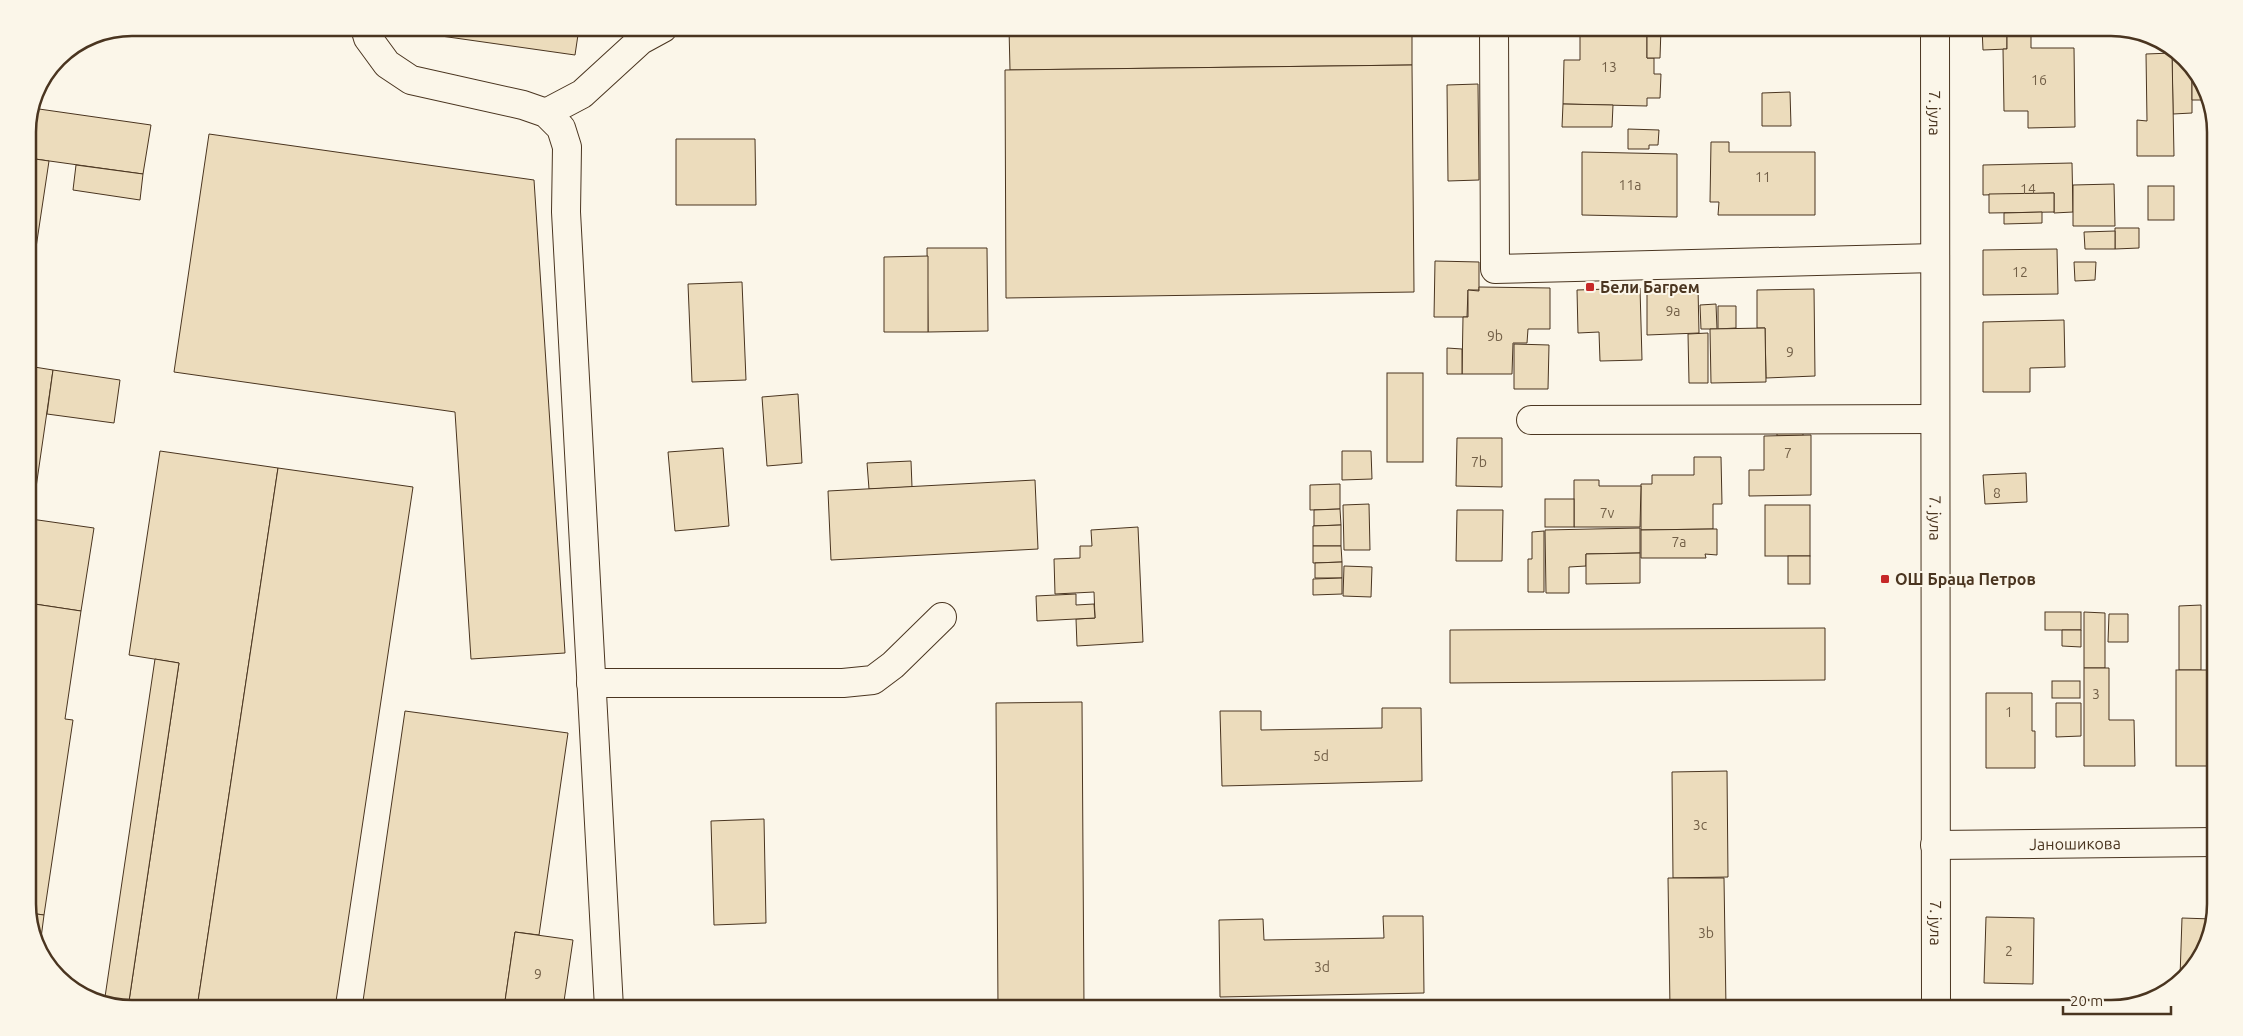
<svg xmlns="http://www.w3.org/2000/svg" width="2243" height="1036" font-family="Ubuntu,sans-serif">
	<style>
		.building { fill: #ecdcbc; stroke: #4a3520 }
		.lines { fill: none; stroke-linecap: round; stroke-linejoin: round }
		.minor-casing { stroke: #4a3520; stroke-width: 30 }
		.minor { stroke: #fbf6e9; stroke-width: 28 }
		.poi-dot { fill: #c62828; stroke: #fbf6e9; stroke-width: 2 }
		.labels { text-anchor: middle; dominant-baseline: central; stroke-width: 4; stroke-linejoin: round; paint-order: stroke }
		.number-label { font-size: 14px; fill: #725f47 }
		.street-label { font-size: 16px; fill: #4a3520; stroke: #fbf6e9 }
		.poi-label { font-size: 16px; font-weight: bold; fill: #4a3520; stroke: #fbf6e9; text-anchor: start }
		.rim { fill: none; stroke: #4a3520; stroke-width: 2.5 }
	</style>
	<rect width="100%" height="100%" fill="#fbf6e9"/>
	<g class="building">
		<path d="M 435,28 L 579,28 L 575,55 L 434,35 Z"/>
		<path d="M 1009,28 L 1412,28 L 1412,65 L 1010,70 Z"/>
		<path d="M 1580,28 L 1647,28 L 1647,58 L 1654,58 L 1654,74 L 1661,74 L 1660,98 L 1647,98 L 1647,106 L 1563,104 L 1564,60 L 1580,60 Z"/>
		<path d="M 1647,28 L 1661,28 L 1660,58 L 1647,58 Z"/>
		<path d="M 1982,28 L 2007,28 L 2007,49 L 1983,50 Z"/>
		<path d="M 2007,31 L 2031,31 L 2031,48 L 2074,48 L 2075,127 L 2028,128 L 2028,111 L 2004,111 L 2003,49 L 2007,49 Z"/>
		<path d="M 2172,53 L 2192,69 L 2192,113 L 2173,114 Z"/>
		<path d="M 2172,53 L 2174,156 L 2137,156 L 2137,120 L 2147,121 L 2146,54 Z"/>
		<path d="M 1412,65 L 1414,292 L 1006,298 L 1005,70 Z"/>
		<path d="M 2192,69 L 2198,74 L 2206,100 L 2192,100 Z"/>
		<path d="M 1478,84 L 1479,180 L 1448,181 L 1447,85 Z"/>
		<path d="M 1790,92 L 1791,126 L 1762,126 L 1762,93 Z"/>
		<path d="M 1563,104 L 1613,105 L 1612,127 L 1562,127 Z"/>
		<path d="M 32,108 L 151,125 L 143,174 L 28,158 L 28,126 Z"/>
		<path d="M 1628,129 L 1659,130 L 1658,145 L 1649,145 L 1649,149 L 1628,149 Z"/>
		<path d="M 209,134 L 534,180 L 565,653 L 471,659 L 455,412 L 174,372 Z"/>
		<path d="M 676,139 L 755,139 L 756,205 L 676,205 Z"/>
		<path d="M 1711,142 L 1729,142 L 1729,152 L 1815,152 L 1815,215 L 1718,215 L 1719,202 L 1710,202 Z"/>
		<path d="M 1582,152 L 1677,154 L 1677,217 L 1582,215 Z"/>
		<path d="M 28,158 L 49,161 L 28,301 Z"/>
		<path d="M 2072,163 L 2073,212 L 2054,213 L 2054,193 L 1983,195 L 1983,165 Z"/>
		<path d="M 76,165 L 143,174 L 140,200 L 73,190 Z"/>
		<path d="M 2114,184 L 2115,226 L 2073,226 L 2073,185 Z"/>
		<rect x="2148" y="186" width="26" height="34"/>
		<path d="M 2054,193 L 2054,212 L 1989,213 L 1989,194 Z"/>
		<path d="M 2042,212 L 2042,223 L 2004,224 L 2004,213 Z"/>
		<path d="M 2115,228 L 2139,228 L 2139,248 L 2115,249 Z"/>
		<path d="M 2115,231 L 2115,249 L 2085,249 L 2084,232 Z"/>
		<path d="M 927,248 L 987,248 L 988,331 L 928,332 Z"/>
		<path d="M 2057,249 L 2058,294 L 1983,295 L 1983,250 Z"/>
		<path d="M 928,256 L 928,332 L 884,332 L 884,257 Z"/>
		<path d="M 1435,261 L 1479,262 L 1479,290 L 1468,290 L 1467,317 L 1434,317 Z"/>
		<path d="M 2074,262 L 2096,262 L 2095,280 L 2075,281 Z"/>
		<path d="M 742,282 L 746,380 L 692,382 L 688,284 Z"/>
		<path d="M 1479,287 L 1550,288 L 1550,329 L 1528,329 L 1527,343 L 1513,343 L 1512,374 L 1462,374 L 1463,317 L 1468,317 L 1468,290 L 1479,291 Z"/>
		<path d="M 1640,288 L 1642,360 L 1600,361 L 1599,332 L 1578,333 L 1577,290 Z"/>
		<path d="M 1698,288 L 1699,333 L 1647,335 L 1647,289 Z"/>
		<path d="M 1814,289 L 1815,376 L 1766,378 L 1765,328 L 1757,328 L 1757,290 Z"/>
		<path d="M 1716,304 L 1717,329 L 1701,329 L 1700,305 Z"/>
		<path d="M 1718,306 L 1736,306 L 1736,328 L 1718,329 Z"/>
		<path d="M 2064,320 L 2065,367 L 2030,368 L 2030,392 L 1983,392 L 1983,322 Z"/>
		<path d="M 1765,328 L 1766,382 L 1711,383 L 1710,329 Z"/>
		<path d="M 1708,333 L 1708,383 L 1689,383 L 1688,334 Z"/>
		<path d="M 1514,344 L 1549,345 L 1548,389 L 1514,389 Z"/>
		<path d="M 1447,348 L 1462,349 L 1462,374 L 1447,374 Z"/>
		<path d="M 28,366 L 53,370 L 28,543 Z"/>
		<path d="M 53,370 L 120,380 L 114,423 L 47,414 Z"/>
		<rect x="1387" y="373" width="36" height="89"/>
		<path d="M 798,394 L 802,463 L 767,466 L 762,397 Z"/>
		<path d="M 1803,420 L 1803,436 L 1777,436 L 1777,421 Z"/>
		<path d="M 1811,435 L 1811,495 L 1749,496 L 1749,470 L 1764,470 L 1764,436 Z"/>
		<path d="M 1457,438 L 1502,438 L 1502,487 L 1456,486 Z"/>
		<path d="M 723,448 L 729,526 L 675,531 L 668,452 Z"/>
		<path d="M 160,451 L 278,468 L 197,1008 L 128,1008 L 179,663 L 129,655 Z"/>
		<path d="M 1342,451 L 1371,451 L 1372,479 L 1342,480 Z"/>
		<path d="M 1694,457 L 1721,457 L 1722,504 L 1713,504 L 1713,529 L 1641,530 L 1641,484 L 1652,484 L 1652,475 L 1694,475 Z"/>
		<path d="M 911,461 L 912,487 L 869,489 L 867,463 Z"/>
		<path d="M 278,468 L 413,487 L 335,1008 L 197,1008 Z"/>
		<path d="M 2026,473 L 2027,502 L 1985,504 L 1983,475 Z"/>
		<path d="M 1035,480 L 1038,549 L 831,560 L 828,491 Z"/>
		<path d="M 1574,480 L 1599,480 L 1599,486 L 1641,486 L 1640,527 L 1574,527 Z"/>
		<path d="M 1340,484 L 1340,509 L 1310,510 L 1310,485 Z"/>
		<rect x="1545" y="499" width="29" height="28"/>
		<path d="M 1369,504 L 1370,550 L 1344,550 L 1343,505 Z"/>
		<rect x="1765" y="505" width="45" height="51"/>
		<path d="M 1340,509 L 1341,525 L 1314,526 L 1314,510 Z"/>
		<path d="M 1457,510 L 1503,510 L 1502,561 L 1456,561 Z"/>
		<path d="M 31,519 L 94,528 L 81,611 L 28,603 L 28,543 Z"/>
		<path d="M 1341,525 L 1341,546 L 1313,546 L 1313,526 Z"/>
		<path d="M 1138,527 L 1143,642 L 1077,646 L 1076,619 L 1095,618 L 1094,592 L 1055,594 L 1054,559 L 1080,558 L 1080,546 L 1092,546 L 1091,530 Z"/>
		<path d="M 1640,528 L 1640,553 L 1586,554 L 1586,566 L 1569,567 L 1569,593 L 1546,593 L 1545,530 Z"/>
		<path d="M 1713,529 L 1717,529 L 1717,555 L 1705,554 L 1706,558 L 1641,558 L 1641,530 Z"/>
		<path d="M 1544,531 L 1544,592 L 1528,592 L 1528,559 L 1532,559 L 1532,532 Z"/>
		<path d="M 1313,546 L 1341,546 L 1342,562 L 1313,563 Z"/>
		<path d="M 1640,553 L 1640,583 L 1586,584 L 1586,554 Z"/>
		<rect x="1788" y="556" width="22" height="28"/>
		<path d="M 1342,562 L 1342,578 L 1315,578 L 1315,563 Z"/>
		<path d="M 1344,566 L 1372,567 L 1371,597 L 1343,596 Z"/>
		<path d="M 1342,578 L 1342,594 L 1313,595 L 1313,579 Z"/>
		<path d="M 1076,594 L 1076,605 L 1094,604 L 1095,618 L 1037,621 L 1036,596 Z"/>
		<path d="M 28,603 L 81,611 L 65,719 L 73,720 L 44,915 L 29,913 L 28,911 Z"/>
		<path d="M 2201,605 L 2201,670 L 2179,670 L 2179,606 Z"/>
		<rect x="2045" y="612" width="36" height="18"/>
		<path d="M 2084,612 L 2105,613 L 2105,668 L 2084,668 Z"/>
		<path d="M 2109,614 L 2128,614 L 2128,642 L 2108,642 Z"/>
		<path d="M 1825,628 L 1825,680 L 1450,683 L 1450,630 Z"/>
		<path d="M 2062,630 L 2081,630 L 2081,647 L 2062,646 Z"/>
		<path d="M 155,659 L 179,663 L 129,1001 L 105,997 Z"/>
		<path d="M 2084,668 L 2109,668 L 2109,720 L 2134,720 L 2135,766 L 2084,766 Z"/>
		<rect x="2176" y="670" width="39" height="96"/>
		<rect x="2052" y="681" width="28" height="17"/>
		<path d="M 1986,693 L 2032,693 L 2032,731 L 2035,731 L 2035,768 L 1986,768 Z"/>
		<path d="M 1082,702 L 1084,1008 L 998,1008 L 996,703 Z"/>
		<path d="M 2056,703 L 2081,703 L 2081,736 L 2056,737 Z"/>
		<path d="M 1382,708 L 1421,708 L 1422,781 L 1222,786 L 1220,711 L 1261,711 L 1261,730 L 1382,728 Z"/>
		<path d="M 405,711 L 568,733 L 539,935 L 515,932 L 504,1008 L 362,1008 Z"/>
		<path d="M 1727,771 L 1728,877 L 1673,878 L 1672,772 Z"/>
		<path d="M 764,819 L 766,923 L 714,925 L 711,821 Z"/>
		<path d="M 1668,878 L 1724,878 L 1726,1008 L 1670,1008 Z"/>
		<path d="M 29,913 L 44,915 L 40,946 Z"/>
		<path d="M 1383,916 L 1423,916 L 1424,993 L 1220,997 L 1219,920 L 1263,919 L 1264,940 L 1384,938 Z"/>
		<path d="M 1986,917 L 2034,918 L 2033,984 L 1984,983 Z"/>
		<path d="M 2182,918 L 2212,919 L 2207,944 L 2180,977 Z"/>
		<path d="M 515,932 L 573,940 L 563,1008 L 504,1008 Z"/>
		<path d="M 336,1001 L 363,1005 L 362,1008 L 335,1008 Z"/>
	</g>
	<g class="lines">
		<defs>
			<g id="minor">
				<path d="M 365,28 L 368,38 L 387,64 L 411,80 L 523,105 L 546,113 L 561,128 L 567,147 L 566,212 L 609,1008"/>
				<path d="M 1494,28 L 1495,269 L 1935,258"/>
				<path id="s1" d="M 1935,28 L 1936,1008"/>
				<path d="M 546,113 L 582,94 L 641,40 L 663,28"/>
				<path d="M 1531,420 L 1935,419"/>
				<path d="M 591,683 L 843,683 L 873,680 L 893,665 L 942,617"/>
				<path id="s2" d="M 1935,845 L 2215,842"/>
			</g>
		</defs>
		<use href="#minor" class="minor-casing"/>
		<use href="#minor" class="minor"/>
	</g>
	<g class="poi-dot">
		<rect x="1585" y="282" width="10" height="10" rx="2.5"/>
		<rect x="1880" y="574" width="10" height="10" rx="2.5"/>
	</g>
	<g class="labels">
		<g class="number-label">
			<text x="1609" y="67">13</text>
			<text x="2039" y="80">16</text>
			<text x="1763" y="177">11</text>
			<text x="1630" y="185">11a</text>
			<text x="2028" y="189">14</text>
			<text x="2020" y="272">12</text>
			<text x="1673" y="311">9a</text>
			<text x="1495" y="336">9b</text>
			<text x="1790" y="352">9</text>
			<text x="1788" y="453">7</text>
			<text x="1479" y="462">7b</text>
			<text x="1997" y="493">8</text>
			<text x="1607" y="513">7v</text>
			<text x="1679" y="542">7a</text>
			<text x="2096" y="694">3</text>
			<text x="2009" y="712">1</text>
			<text x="1321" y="756">5d</text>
			<text x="1700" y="825">3c</text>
			<text x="1706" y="933">3b</text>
			<text x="2009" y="951">2</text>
			<text x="1322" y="967">3d</text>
			<text x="538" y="974">9</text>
		</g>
		<g class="street-label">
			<text stroke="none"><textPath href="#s1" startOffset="85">7. јула</textPath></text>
			<text stroke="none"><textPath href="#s1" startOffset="490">7. јула</textPath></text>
			<text stroke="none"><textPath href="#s2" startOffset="140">Јаношикова</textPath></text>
			<text stroke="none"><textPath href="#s1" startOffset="895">7. јула</textPath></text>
		</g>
		<g class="poi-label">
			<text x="1600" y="287">Бели Багрем</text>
			<text x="1895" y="579">ОШ Браца Петров</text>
		</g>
	</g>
	<path d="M0 0H2243V1036H0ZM132 36H2111A96 96 0 0 1 2207 132V904A96 96 0 0 1 2111 1000H132A96 96 0 0 1 36 904V132A96 96 0 0 1 132 36Z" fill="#fbf6e9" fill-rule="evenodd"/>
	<path class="rim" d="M132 36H2111A96 96 0 0 1 2207 132V904A96 96 0 0 1 2111 1000H132A96 96 0 0 1 36 904V132A96 96 0 0 1 132 36Z"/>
	<path d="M2063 1006v8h108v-8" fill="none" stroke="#4a3520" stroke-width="2.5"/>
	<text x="2070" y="1006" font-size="15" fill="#4a3520" stroke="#fbf6e9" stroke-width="4" paint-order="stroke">20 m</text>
</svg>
